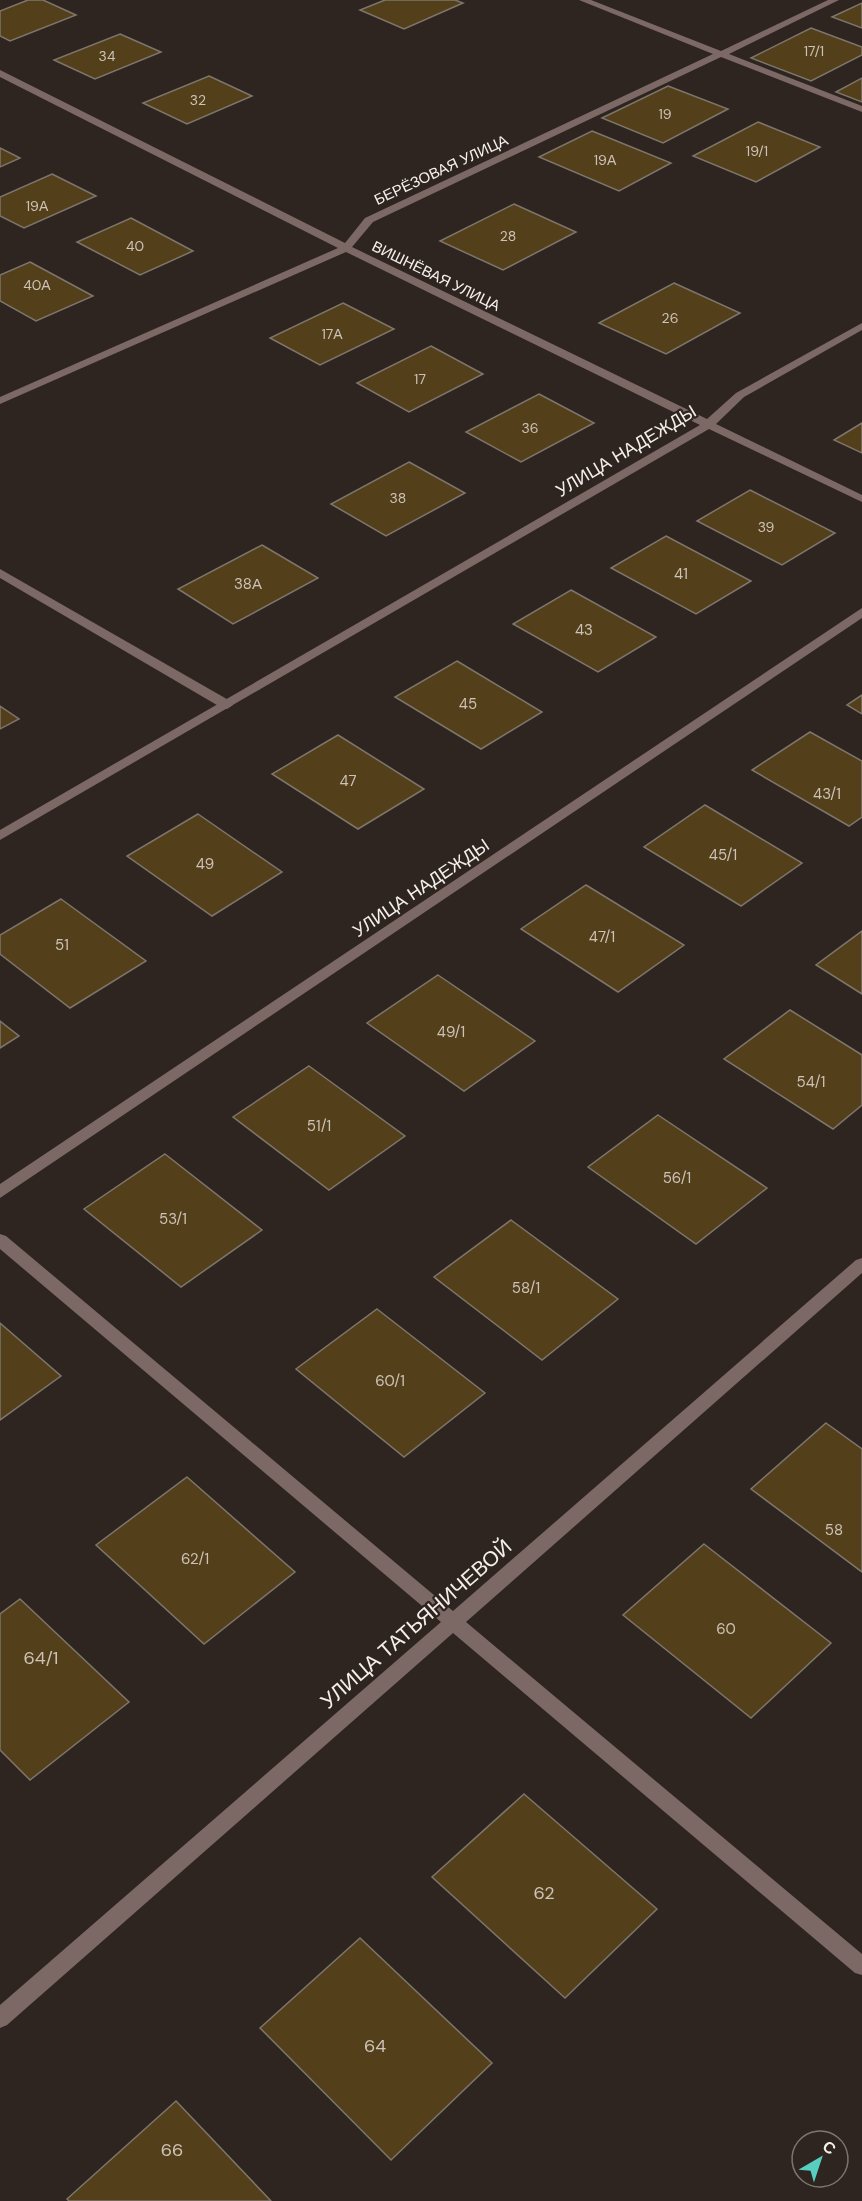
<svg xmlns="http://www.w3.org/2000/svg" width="862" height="2201" font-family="'DM Sans',sans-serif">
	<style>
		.building { fill: #543f1b; stroke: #7d766c; stroke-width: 1.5 }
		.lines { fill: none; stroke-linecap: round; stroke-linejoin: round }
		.lane { fill: #7c6865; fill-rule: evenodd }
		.street { fill: #7c6865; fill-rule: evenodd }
		.labels { text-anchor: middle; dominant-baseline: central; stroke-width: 4.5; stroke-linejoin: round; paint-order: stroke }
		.far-number-label { font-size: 14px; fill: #cdc2b7 }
		.far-street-label { font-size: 15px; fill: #f5eeeb; stroke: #2e2520 }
		.number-label { font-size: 15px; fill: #cdc2b7 }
		.street-label { font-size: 18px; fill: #f5eeeb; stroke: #2e2520 }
		.near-number-label { font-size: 18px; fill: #cdc2b7 }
		.near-street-label { font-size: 21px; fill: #f5eeeb; stroke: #2e2520 }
	</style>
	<rect width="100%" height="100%" fill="#2e2520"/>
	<g class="building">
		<path d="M 28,0 L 43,0 L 76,15 L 10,41 L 0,36 L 0,11 Z"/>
		<path d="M 385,0 L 455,0 L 463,3 L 404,29 L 360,10 Z"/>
		<path d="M 862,3 L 862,28 L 832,17 Z"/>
		<path d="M 811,28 L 862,47 L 862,55 L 811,81 L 751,58 Z"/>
		<path d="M 120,34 L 161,52 L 95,79 L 54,60 Z"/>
		<path d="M 209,76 L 252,96 L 187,124 L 143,103 Z"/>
		<path d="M 862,78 L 862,102 L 836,92 Z"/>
		<path d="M 668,86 L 728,109 L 663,143 L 602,118 Z"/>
		<path d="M 758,122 L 820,147 L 756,182 L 693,156 Z"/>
		<path d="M 592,131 L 671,163 L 619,191 L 539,157 Z"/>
		<path d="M 0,148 L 20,158 L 0,167 Z"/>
		<path d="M 52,174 L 96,196 L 24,228 L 0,216 L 0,197 Z"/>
		<path d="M 514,204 L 576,232 L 503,270 L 440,241 Z"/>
		<path d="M 131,218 L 193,251 L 140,275 L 77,242 Z"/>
		<path d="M 30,262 L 93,296 L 36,321 L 0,301 L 0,275 Z"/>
		<path d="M 674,283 L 740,313 L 666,354 L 599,323 Z"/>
		<path d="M 343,303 L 394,329 L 320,365 L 270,338 Z"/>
		<path d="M 431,346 L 483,374 L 409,412 L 357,383 Z"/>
		<path d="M 539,394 L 594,423 L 521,462 L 466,432 Z"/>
		<path d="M 862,423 L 862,453 L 834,440 Z"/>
		<path d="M 409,462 L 465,493 L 386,536 L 331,504 Z"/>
		<path d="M 750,490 L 835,533 L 782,565 L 697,521 Z"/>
		<path d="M 666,536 L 751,581 L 696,614 L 611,568 Z"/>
		<path d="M 262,545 L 318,578 L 233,624 L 178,589 Z"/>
		<path d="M 571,590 L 656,637 L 598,672 L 513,624 Z"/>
		<path d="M 457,661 L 542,712 L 481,749 L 395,697 Z"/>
		<path d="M 862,695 L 862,714 L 847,705 Z"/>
		<path d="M 0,706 L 19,719 L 0,729 Z"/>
		<path d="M 810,732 L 862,761 L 862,817 L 849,826 L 752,770 Z"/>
		<path d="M 338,735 L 424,789 L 358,829 L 272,774 Z"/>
		<path d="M 705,805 L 802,863 L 741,906 L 644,847 Z"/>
		<path d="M 198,814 L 282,872 L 212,916 L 127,856 Z"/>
		<path d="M 586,885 L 684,945 L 618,992 L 521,929 Z"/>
		<path d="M 61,899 L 146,961 L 70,1008 L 0,954 L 0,935 Z"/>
		<path d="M 862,931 L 862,994 L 816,965 Z"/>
		<path d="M 438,975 L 535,1041 L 464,1091 L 367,1023 Z"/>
		<path d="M 790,1010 L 862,1055 L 862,1105 L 833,1129 L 724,1059 Z"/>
		<path d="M 0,1021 L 19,1036 L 0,1048 Z"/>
		<path d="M 309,1066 L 405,1136 L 329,1190 L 233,1117 Z"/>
		<path d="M 658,1115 L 767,1188 L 696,1244 L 588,1167 Z"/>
		<path d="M 165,1154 L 262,1230 L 181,1287 L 84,1209 Z"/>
		<path d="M 511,1220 L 618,1299 L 542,1360 L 434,1277 Z"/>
		<path d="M 377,1309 L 485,1393 L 404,1457 L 296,1369 Z"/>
		<path d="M 0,1323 L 61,1376 L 0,1420 Z"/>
		<path d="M 826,1423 L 862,1449 L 862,1572 L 751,1489 Z"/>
		<path d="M 187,1477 L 295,1572 L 204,1644 L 96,1545 Z"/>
		<path d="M 704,1544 L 831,1643 L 751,1718 L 623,1615 Z"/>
		<path d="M 20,1599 L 129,1702 L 30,1780 L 0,1750 L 0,1614 Z"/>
		<path d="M 524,1794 L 657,1909 L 565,1998 L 432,1877 Z"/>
		<path d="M 360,1938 L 492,2063 L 391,2160 L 260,2028 Z"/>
		<path d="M 176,2101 L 271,2201 L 69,2201 L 67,2199 Z"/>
	</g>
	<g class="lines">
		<path class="lane" d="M 0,569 L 232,702 L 233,705 L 227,709 L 222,708 L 0,578 Z"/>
		<g class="street">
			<path d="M 579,0 L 591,0 L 721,51 L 828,0 L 839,0 L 729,54 L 862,106 L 862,112 L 721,57 L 373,222 L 352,247 L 707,419 L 736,393 L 862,323 L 862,330 L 744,397 L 716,424 L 862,495 L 862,502 L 709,429 L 0,840 L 0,830 L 700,425 L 346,252 L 0,404 L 0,397 L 338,248 L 0,77 L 0,70 L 345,243 L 365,218 L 713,54 Z"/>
			<path d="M 862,608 L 862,618 L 0,1198 L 0,1184 Z"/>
			<path d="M 0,1234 L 6,1236 L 453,1611 L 856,1260 L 862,1258 L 862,1273 L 466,1622 L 862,1954 L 862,1975 L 855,1973 L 453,1633 L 7,2025 L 0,2028 L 0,2005 L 441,1622 L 0,1249 Z"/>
		</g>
	</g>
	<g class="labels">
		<g class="far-number-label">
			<text x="814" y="51">17/1</text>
			<text x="107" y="56">34</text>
			<text x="198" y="100">32</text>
			<text x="665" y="114">19</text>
			<text x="757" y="151">19/1</text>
			<text x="605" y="160">19А</text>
			<text x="37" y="206">19А</text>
			<text x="508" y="236">28</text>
			<text x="135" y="246">40</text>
			<text x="37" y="285">40А</text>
			<text x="670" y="318">26</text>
			<text x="332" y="334">17А</text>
			<text x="420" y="379">17</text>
			<text x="530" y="428">36</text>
			<text x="398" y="498">38</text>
			<text x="766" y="527">39</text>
		</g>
		<g class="far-street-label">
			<text transform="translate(441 170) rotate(-25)">БЕРЁЗОВАЯ УЛИЦА</text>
			<text transform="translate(436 276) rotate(26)">ВИШНЁВАЯ УЛИЦА</text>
		</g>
		<g class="number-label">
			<text x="681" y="574">41</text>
			<text x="248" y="584">38А</text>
			<text x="584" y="630">43</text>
			<text x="468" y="704">45</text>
			<text x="348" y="781">47</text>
			<text x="827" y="794">43/1</text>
			<text x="723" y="855">45/1</text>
			<text x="205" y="864">49</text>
			<text x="602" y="937">47/1</text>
			<text x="62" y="945">51</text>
			<text x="451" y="1032">49/1</text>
			<text x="811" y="1082">54/1</text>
			<text x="319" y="1126">51/1</text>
			<text x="677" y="1178">56/1</text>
			<text x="173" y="1219">53/1</text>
			<text x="526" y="1288">58/1</text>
			<text x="390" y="1381">60/1</text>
			<text x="834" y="1530">58</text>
			<text x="195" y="1559">62/1</text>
			<text x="726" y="1629">60</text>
		</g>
		<g class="street-label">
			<text transform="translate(626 451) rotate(-31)">УЛИЦА НАДЕЖДЫ</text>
			<text transform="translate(421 888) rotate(-34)">УЛИЦА НАДЕЖДЫ</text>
		</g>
		<g class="near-number-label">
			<text x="41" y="1658">64/1</text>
			<text x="544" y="1893">62</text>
			<text x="375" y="2046">64</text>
			<text x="172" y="2150">66</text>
		</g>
		<g class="near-street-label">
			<text transform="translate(416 1624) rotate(-41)">УЛИЦА ТАТЬЯНИЧЕВОЙ</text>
		</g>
	</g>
	<g transform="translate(820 2159) rotate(39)"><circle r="28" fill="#2e2520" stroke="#7e7571" stroke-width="1.5"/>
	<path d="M0-4.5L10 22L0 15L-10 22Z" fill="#58cec0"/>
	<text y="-9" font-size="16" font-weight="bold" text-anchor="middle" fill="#f5eeeb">С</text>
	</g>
</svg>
